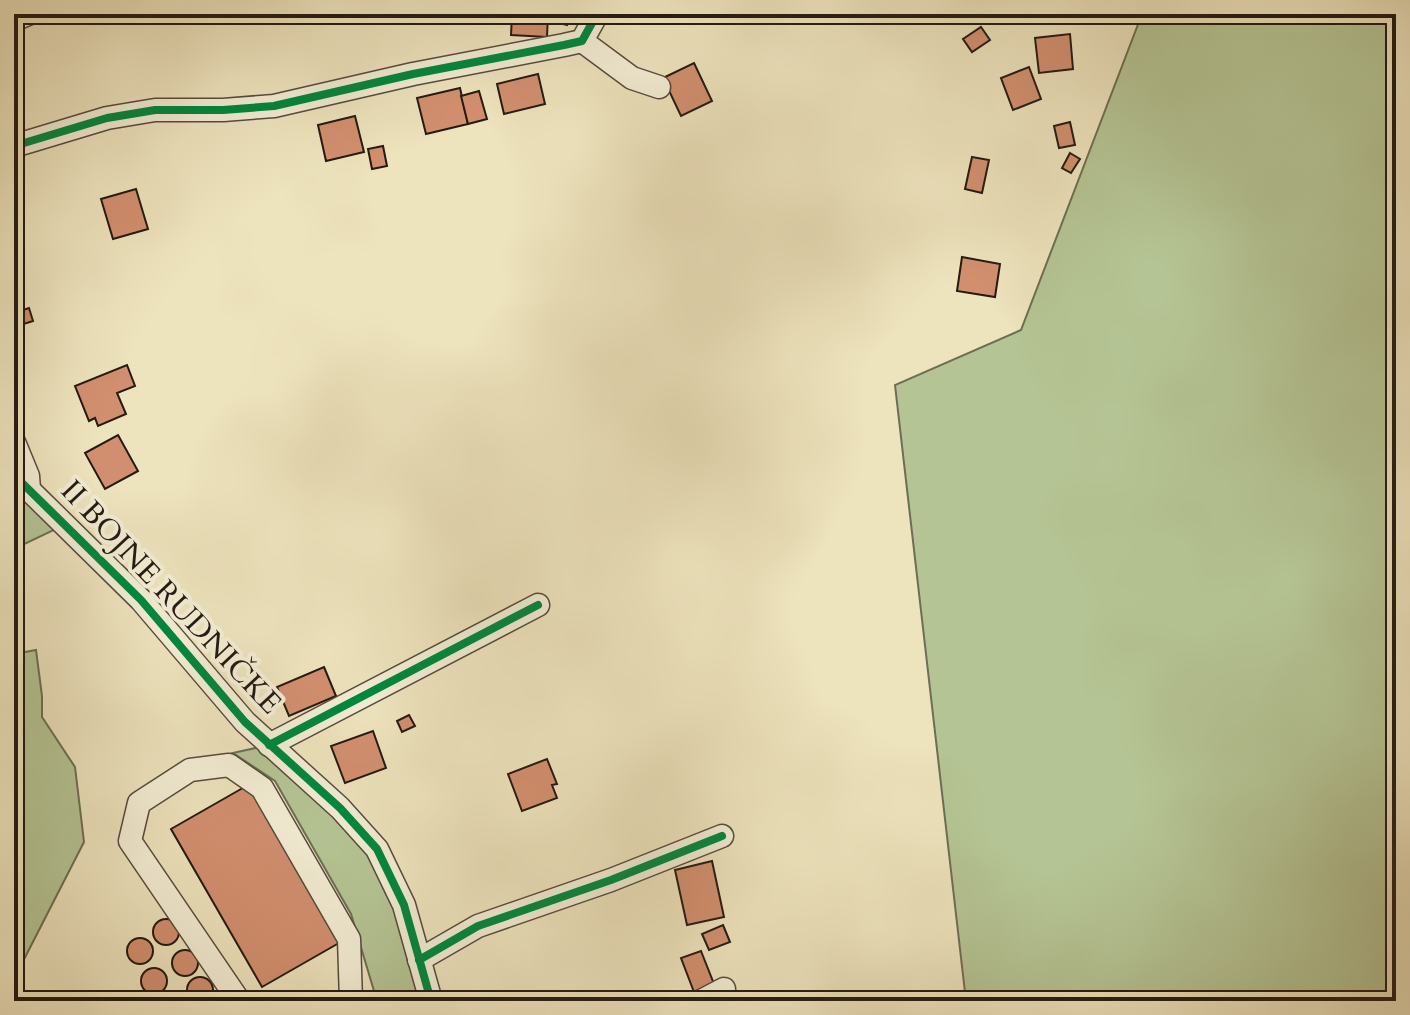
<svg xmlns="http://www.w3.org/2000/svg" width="1410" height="1015" font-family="Cardo,serif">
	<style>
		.green { fill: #b5c494; stroke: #6c6f53; stroke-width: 2 }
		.building { fill: #d28f6f; stroke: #231a12; stroke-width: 2 }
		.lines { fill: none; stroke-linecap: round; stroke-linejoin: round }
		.minor-casing { stroke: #564c3d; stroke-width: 25 }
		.minor { stroke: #f3edd4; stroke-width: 22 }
		.cycleway-casing { stroke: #f3edd4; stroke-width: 13 }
		.cycleway { stroke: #00873e; stroke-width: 8 }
		.labels { text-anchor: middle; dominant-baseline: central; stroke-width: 8; stroke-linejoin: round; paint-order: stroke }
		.street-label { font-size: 30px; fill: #231a12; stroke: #f3edd4 }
	</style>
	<rect width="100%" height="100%" fill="#ede3bd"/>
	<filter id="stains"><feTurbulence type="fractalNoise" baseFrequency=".0025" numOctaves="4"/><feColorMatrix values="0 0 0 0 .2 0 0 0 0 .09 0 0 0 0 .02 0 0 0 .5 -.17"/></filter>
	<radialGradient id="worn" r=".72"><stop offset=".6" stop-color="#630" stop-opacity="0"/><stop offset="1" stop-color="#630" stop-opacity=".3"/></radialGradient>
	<g class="green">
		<path d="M 1142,14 L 1396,14 L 1396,1001 L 966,1001 L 895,385 L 1021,330 Z"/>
		<path d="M 14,475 L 56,529 L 14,549 Z"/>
		<path d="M 36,650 L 42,696 L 42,717 L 75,767 L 84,842 L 16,975 L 14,654 Z"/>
		<path d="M 269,745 L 377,849 L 431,1001 L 377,1001 L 351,914 L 275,781 L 233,753 Z"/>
	</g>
	<g class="building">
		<path d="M 512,14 L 548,14 L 547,37 L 511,35 Z"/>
		<path d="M 554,14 L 570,14 L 567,25 L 552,21 Z"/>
		<path d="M 981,27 L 990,40 L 972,52 L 963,39 Z"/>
		<path d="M 1070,34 L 1073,69 L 1039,73 L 1035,38 Z"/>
		<path d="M 694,63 L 712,101 L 681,116 L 663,78 Z"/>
		<path d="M 1029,67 L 1041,99 L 1013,110 L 1001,78 Z"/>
		<path d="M 538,74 L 545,104 L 504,114 L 497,84 Z"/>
		<path d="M 460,88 L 468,124 L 426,134 L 417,98 Z"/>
		<path d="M 479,91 L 487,119 L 468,124 L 461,96 Z"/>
		<path d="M 355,116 L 364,152 L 326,161 L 318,125 Z"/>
		<path d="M 1070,122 L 1075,145 L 1059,148 L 1054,126 Z"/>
		<path d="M 383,146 L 387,166 L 372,169 L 368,149 Z"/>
		<path d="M 1070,153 L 1080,159 L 1071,173 L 1062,168 Z"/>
		<path d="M 972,157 L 989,160 L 982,193 L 965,189 Z"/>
		<path d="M 136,189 L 148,229 L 113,239 L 101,199 Z"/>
		<path d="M 962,257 L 1000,264 L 995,297 L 957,291 Z"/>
		<path d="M 29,308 L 33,321 L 14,327 L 14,313 Z"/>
		<path d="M 127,365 L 135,386 L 117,393 L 126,414 L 98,426 L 95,418 L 89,421 L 75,386 Z"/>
		<path d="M 118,435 L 138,471 L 105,489 L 85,453 Z"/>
		<path d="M 324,667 L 336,696 L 289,716 L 277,687 Z"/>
		<path d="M 409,715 L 415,726 L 402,732 L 397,721 Z"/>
		<path d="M 373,731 L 386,768 L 345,783 L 331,746 Z"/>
		<path d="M 547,759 L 557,784 L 552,785 L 557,798 L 522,811 L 508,774 Z"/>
		<path d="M 248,785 L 339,943 L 262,987 L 171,829 Z"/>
		<path d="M 712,861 L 724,917 L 687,925 L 675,870 Z"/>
		<circle cx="166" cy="932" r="13"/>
		<path d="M 723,925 L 730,942 L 709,950 L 702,934 Z"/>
		<circle cx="140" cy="951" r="13"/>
		<circle cx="185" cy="963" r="13"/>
		<path d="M 701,951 L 714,984 L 694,992 L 681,958 Z"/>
		<circle cx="154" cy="981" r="13"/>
		<circle cx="200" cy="990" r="13"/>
		<path d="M 176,994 L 187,1001 L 164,1001 L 168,996 Z"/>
	</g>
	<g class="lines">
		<defs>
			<g id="minor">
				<path d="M 14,20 L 28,14"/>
				<path d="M 582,41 L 632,78 L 659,87"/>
				<path d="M 14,146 L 107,118 L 155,110 L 223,110 L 274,106 L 413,74 L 564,45 L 582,41 L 597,14"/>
				<path d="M 14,442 L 28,476 L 29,489"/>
				<path d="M 14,475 L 141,600 L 245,722 L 340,808 L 377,849 L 404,905 L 431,1001"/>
				<path d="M 269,745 L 538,605"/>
				<path d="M 419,960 L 478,926 L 611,880 L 722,836"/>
				<path d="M 239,1001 L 130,841 L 139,803 L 190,770 L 229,765 L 262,788 L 349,939 L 351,1001"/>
				<path d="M 701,1001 L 724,989"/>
			</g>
		</defs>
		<use href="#minor" class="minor-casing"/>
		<use href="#minor" class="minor"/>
		<defs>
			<g id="cycleway">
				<path d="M 14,146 L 107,118 L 155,110 L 223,110 L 274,106 L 413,74 L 564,45 L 582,41 L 597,14"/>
				<path d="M 14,475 L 141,600 L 245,722 L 340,808 L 377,849 L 404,905 L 431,1001"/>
				<path d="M 269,745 L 538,605"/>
				<path d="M 419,960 L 478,926 L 611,880 L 722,836"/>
			</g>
		</defs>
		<use href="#cycleway" class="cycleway-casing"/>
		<use href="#cycleway" class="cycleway"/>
	</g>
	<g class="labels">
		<g class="street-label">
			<text transform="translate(171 597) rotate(47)">II BOJNE RUDNIČKE</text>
		</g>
	</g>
	<rect width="1410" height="1015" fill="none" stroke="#ede3bd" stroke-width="48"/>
	<rect x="16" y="16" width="1378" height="983" fill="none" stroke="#231a12" stroke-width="4"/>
	<rect x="24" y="24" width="1362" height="967" fill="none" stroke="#231a12" stroke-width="2"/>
	<rect width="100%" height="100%" filter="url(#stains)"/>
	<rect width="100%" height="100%" fill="url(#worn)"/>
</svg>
